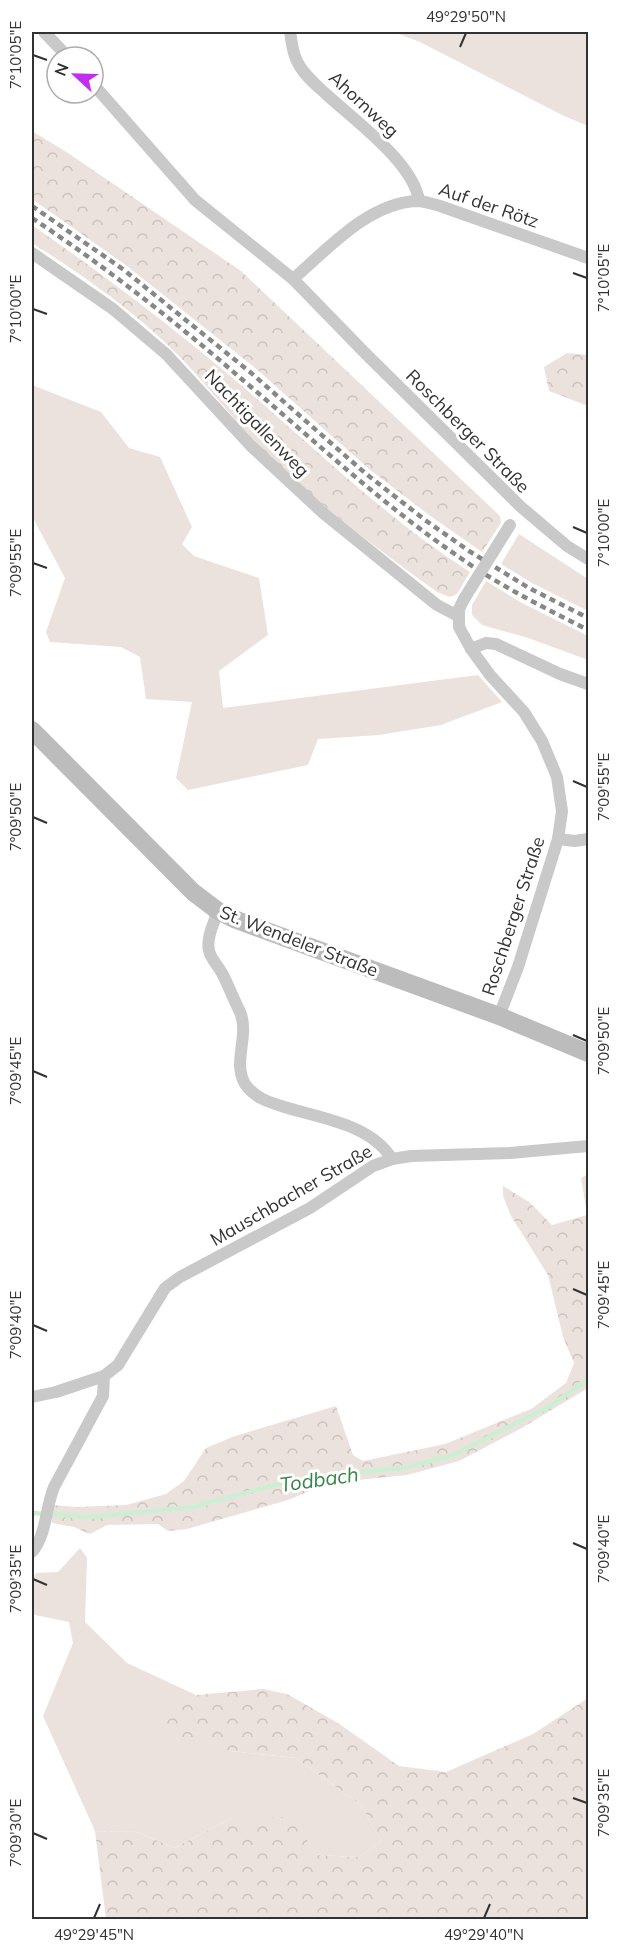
<svg xmlns="http://www.w3.org/2000/svg" width="620" height="1951" font-family="Mulish,sans-serif">
	<style>
		.grass { fill: #ece2dd }
		.forest { fill: url(#forest-crowns) }
		.lines { fill: none; stroke-linecap: round; stroke-linejoin: round }
		.stream { stroke: #ccefd4; stroke-width: 4.5 }
		.minor { stroke: #c9c9c9; stroke-width: 12 }
		.secondary { stroke: #bcbcbc; stroke-width: 18 }
		.rail { stroke: #878787; stroke-width: 4.5; stroke-dasharray: 6 4.5; stroke-linecap: butt }
		.minor-bridge { stroke: #c9c9c9; stroke-width: 12 }
		.ticks { fill: none; stroke: #323232; stroke-width: 2 }
		.labels { text-anchor: middle; dominant-baseline: central; stroke-width: 6; stroke-linejoin: round; paint-order: stroke }
		.street-label { font-size: 18px; fill: #323232; stroke: #fff }
		.water-label { font-size: 20px; font-style: italic; fill: #348646; stroke: #fff }
		.neatline { fill: none; stroke: #323232; stroke-width: 2 }
		.ticks-label { font-size: 15px; text-anchor: middle; fill: #323232 }
	</style>
	<defs>
		<pattern id="forest-crowns" width="20" height="18" patternUnits="userSpaceOnUse" patternTransform="scale(1.5)"><rect width="20" height="18" fill="#ece2dd"/><path d="M2 6a3 3 0 1 1 6 0M12 15a3 3 0 1 1 6 0" fill="none" stroke="#cbc2be"/></pattern>
	</defs>
	<rect width="100%" height="100%" fill="#fff"/>
	<g class="grass">
		<path d="M 394,32 L 588,32 L 588,126 L 564,116 L 420,42 Z"/>
		<path d="M 32,385 L 101,412 L 129,448 L 160,457 L 192,527 L 182,544 L 194,556 L 259,578 L 268,635 L 219,671 L 223,708 L 478,675 L 502,702 L 441,725 L 379,735 L 318,739 L 308,765 L 188,790 L 176,778 L 192,702 L 146,699 L 140,657 L 121,647 L 50,642 L 46,632 L 65,578 L 32,516 Z"/>
		<path d="M 519,534 L 588,579 L 588,611 L 532,583 L 501,564 Z"/>
		<path d="M 486,581 L 522,603 L 588,636 L 588,660 L 528,638 L 482,625 L 472,615 L 472,605 Z"/>
		<path d="M 80,1548 L 87,1558 L 85,1622 L 127,1663 L 196,1695 L 167,1720 L 231,1751 L 296,1758 L 361,1805 L 381,1841 L 359,1857 L 317,1855 L 230,1819 L 174,1848 L 137,1832 L 95,1831 L 43,1716 L 73,1643 L 69,1622 L 35,1615 C 28,1605 30,1583 36,1573 L 58,1572 Z"/>
	</g>
	<g class="forest">
		<path d="M 32,131 L 68,153 L 241,271 L 500,516 L 501,523 L 482,552 L 429,515 L 369,469 L 254,367 L 127,266 L 32,199 Z"/>
		<path d="M 32,225 C 104,275 174,328 241,385 C 316,449 387,519 470,572 L 457,594 L 450,597 L 437,592 C 374,546 312,501 258,445 C 228,413 201,377 170,347 C 128,307 80,273 32,243 Z"/>
		<path d="M 567,353 L 588,355 L 588,406 L 549,391 L 544,367 Z"/>
		<path d="M 588,1174 L 588,1388 L 520,1429 L 459,1461 L 407,1475 L 329,1483 L 288,1500 L 187,1529 L 168,1531 L 158,1524 L 107,1525 L 90,1534 L 74,1527 L 52,1523 L 52,1505 L 77,1507 L 126,1505 L 166,1494 L 184,1481 L 206,1448 L 235,1436 L 336,1406 L 353,1455 L 363,1461 L 445,1444 L 531,1409 L 566,1383 L 574,1363 L 563,1337 L 548,1275 L 511,1216 L 503,1196 L 503,1186 L 529,1202 L 552,1225 L 587,1215 L 581,1178 Z"/>
		<path d="M 263,1689 L 287,1694 L 338,1723 L 399,1766 L 446,1772 L 533,1734 L 588,1698 L 588,1919 L 106,1919 L 95,1831 L 137,1832 L 174,1848 L 230,1819 L 291,1817 L 317,1855 L 359,1857 L 381,1841 L 361,1805 L 296,1758 L 231,1751 L 172,1738 L 166,1720 L 196,1695 Z"/>
	</g>
	<g class="lines">
		<path class="stream" d="M 32,1513 L 90,1517 L 193,1507 L 293,1480 L 407,1467 L 451,1456 L 550,1406 L 588,1379"/>
		<g class="minor">
			<path d="M 44,32 L 68,57"/>
			<path d="M 290,32 C 292,42 292,53 298,63 C 304,75 316,85 326,94 C 354,120 414,163 419,201"/>
			<path d="M 93,84 L 195,200 L 293,279 L 365,353 L 521,507 L 567,546 L 588,559"/>
			<path d="M 32,253 L 113,309 L 166,354 L 251,446 L 322,512 L 437,605 L 458,616"/>
			<path d="M 293,279 C 328,249 368,203 417,201 C 424,201 433,204 440,206 L 588,258"/>
			<path d="M 464,599 L 459,609 L 459,627 L 471,649 L 490,675 L 524,712 L 542,741 L 557,777 L 562,811 L 558,839 L 518,967 L 499,1016"/>
			<path d="M 471,649 L 486,643 L 496,644 L 560,674 L 588,684"/>
			<path d="M 558,839 L 575,841 L 588,839"/>
			<path d="M 218,911 C 214,923 206,938 209,951 C 211,959 219,967 223,975 C 229,987 234,1000 240,1012 C 250,1035 232,1062 245,1084 C 255,1099 272,1103 288,1108 C 324,1119 371,1125 392,1159"/>
			<path d="M 32,1397 L 56,1392 L 104,1376 L 118,1365 L 165,1288 L 180,1277 L 310,1208 L 373,1166 L 392,1159 L 411,1156 L 510,1153 L 588,1146"/>
			<path d="M 32,1552 C 47,1534 45,1509 54,1487 L 103,1396 L 104,1376"/>
		</g>
		<path class="secondary" d="M 32,730 L 193,892 L 218,911 L 234,919 L 499,1016 L 588,1053"/>
		<g class="rail">
			<path d="M 32,206 L 124,270 L 250,372 L 365,473 L 425,520 L 469,551 L 529,588 L 588,618"/>
			<path d="M 32,218 C 106,267 177,323 244,381 C 316,442 384,506 462,559 C 502,587 545,608 588,630"/>
		</g>
		<path class="minor-bridge" d="M 464,599 L 510,525"/>
	</g>
	<path class="ticks" d="M 460,47 L 466,33M 33,55 L 47,60M 573,273 L 587,278M 33,309 L 47,314M 573,527 L 587,533M 33,563 L 47,568M 573,781 L 587,787M 33,817 L 47,823M 573,1035 L 587,1041M 33,1071 L 47,1077M 573,1289 L 587,1295M 33,1325 L 47,1331M 573,1543 L 587,1549M 33,1579 L 47,1585M 573,1798 L 587,1803M 33,1833 L 47,1839M 94,1918 L 100,1904M 484,1918 L 490,1904"/>
	<g class="labels">
		<g class="street-label">
			<text transform="translate(364 104) rotate(43)">Ahornweg</text>
			<text transform="translate(489 205) rotate(19)">Auf der Rötz</text>
			<text transform="translate(257 423) rotate(46)">Nachtigallenweg</text>
			<text transform="translate(468 431) rotate(45)">Roschberger Straße</text>
			<text transform="translate(513 916) rotate(-72)">Roschberger Straße</text>
			<text transform="translate(299 941) rotate(21)">St. Wendeler Straße</text>
			<text transform="translate(291 1195) rotate(-30)">Mauschbacher Straße</text>
		</g>
		<g class="water-label">
			<text transform="translate(319 1479) rotate(-8)">Todbach</text>
		</g>
	</g>
	<rect width="620" height="1951" fill="none" stroke="#ffffff" stroke-width="66"/>
	<g transform="translate(75 75) rotate(292)"><circle r="28" fill="#ffffff" stroke="#adadad" stroke-width="1.5"/>
	<path d="M0-4.5L10 22L0 15L-10 22Z" fill="#c12ef0"/>
	<text y="-9" font-size="16" font-weight="bold" text-anchor="middle" fill="#323232">N</text>
	</g>
	<rect x="33" y="33" width="554" height="1885" class="neatline"/>
	<g class="ticks-label">
		<text x="466" y="22">49°29'50"N</text>
		<text transform="translate(16 55) rotate(-90)" y="5">7°10'05"E</text>
		<text transform="translate(604 278) rotate(-90)" y="5">7°10'05"E</text>
		<text transform="translate(16 309) rotate(-90)" y="5">7°10'00"E</text>
		<text transform="translate(604 533) rotate(-90)" y="5">7°10'00"E</text>
		<text transform="translate(16 563) rotate(-90)" y="5">7°09'55"E</text>
		<text transform="translate(604 787) rotate(-90)" y="5">7°09'55"E</text>
		<text transform="translate(16 817) rotate(-90)" y="5">7°09'50"E</text>
		<text transform="translate(604 1041) rotate(-90)" y="5">7°09'50"E</text>
		<text transform="translate(16 1071) rotate(-90)" y="5">7°09'45"E</text>
		<text transform="translate(604 1295) rotate(-90)" y="5">7°09'45"E</text>
		<text transform="translate(16 1325) rotate(-90)" y="5">7°09'40"E</text>
		<text transform="translate(604 1549) rotate(-90)" y="5">7°09'40"E</text>
		<text transform="translate(16 1579) rotate(-90)" y="5">7°09'35"E</text>
		<text transform="translate(604 1803) rotate(-90)" y="5">7°09'35"E</text>
		<text transform="translate(16 1833) rotate(-90)" y="5">7°09'30"E</text>
		<text x="94" y="1940">49°29'45"N</text>
		<text x="484" y="1940">49°29'40"N</text>
	</g>
</svg>
